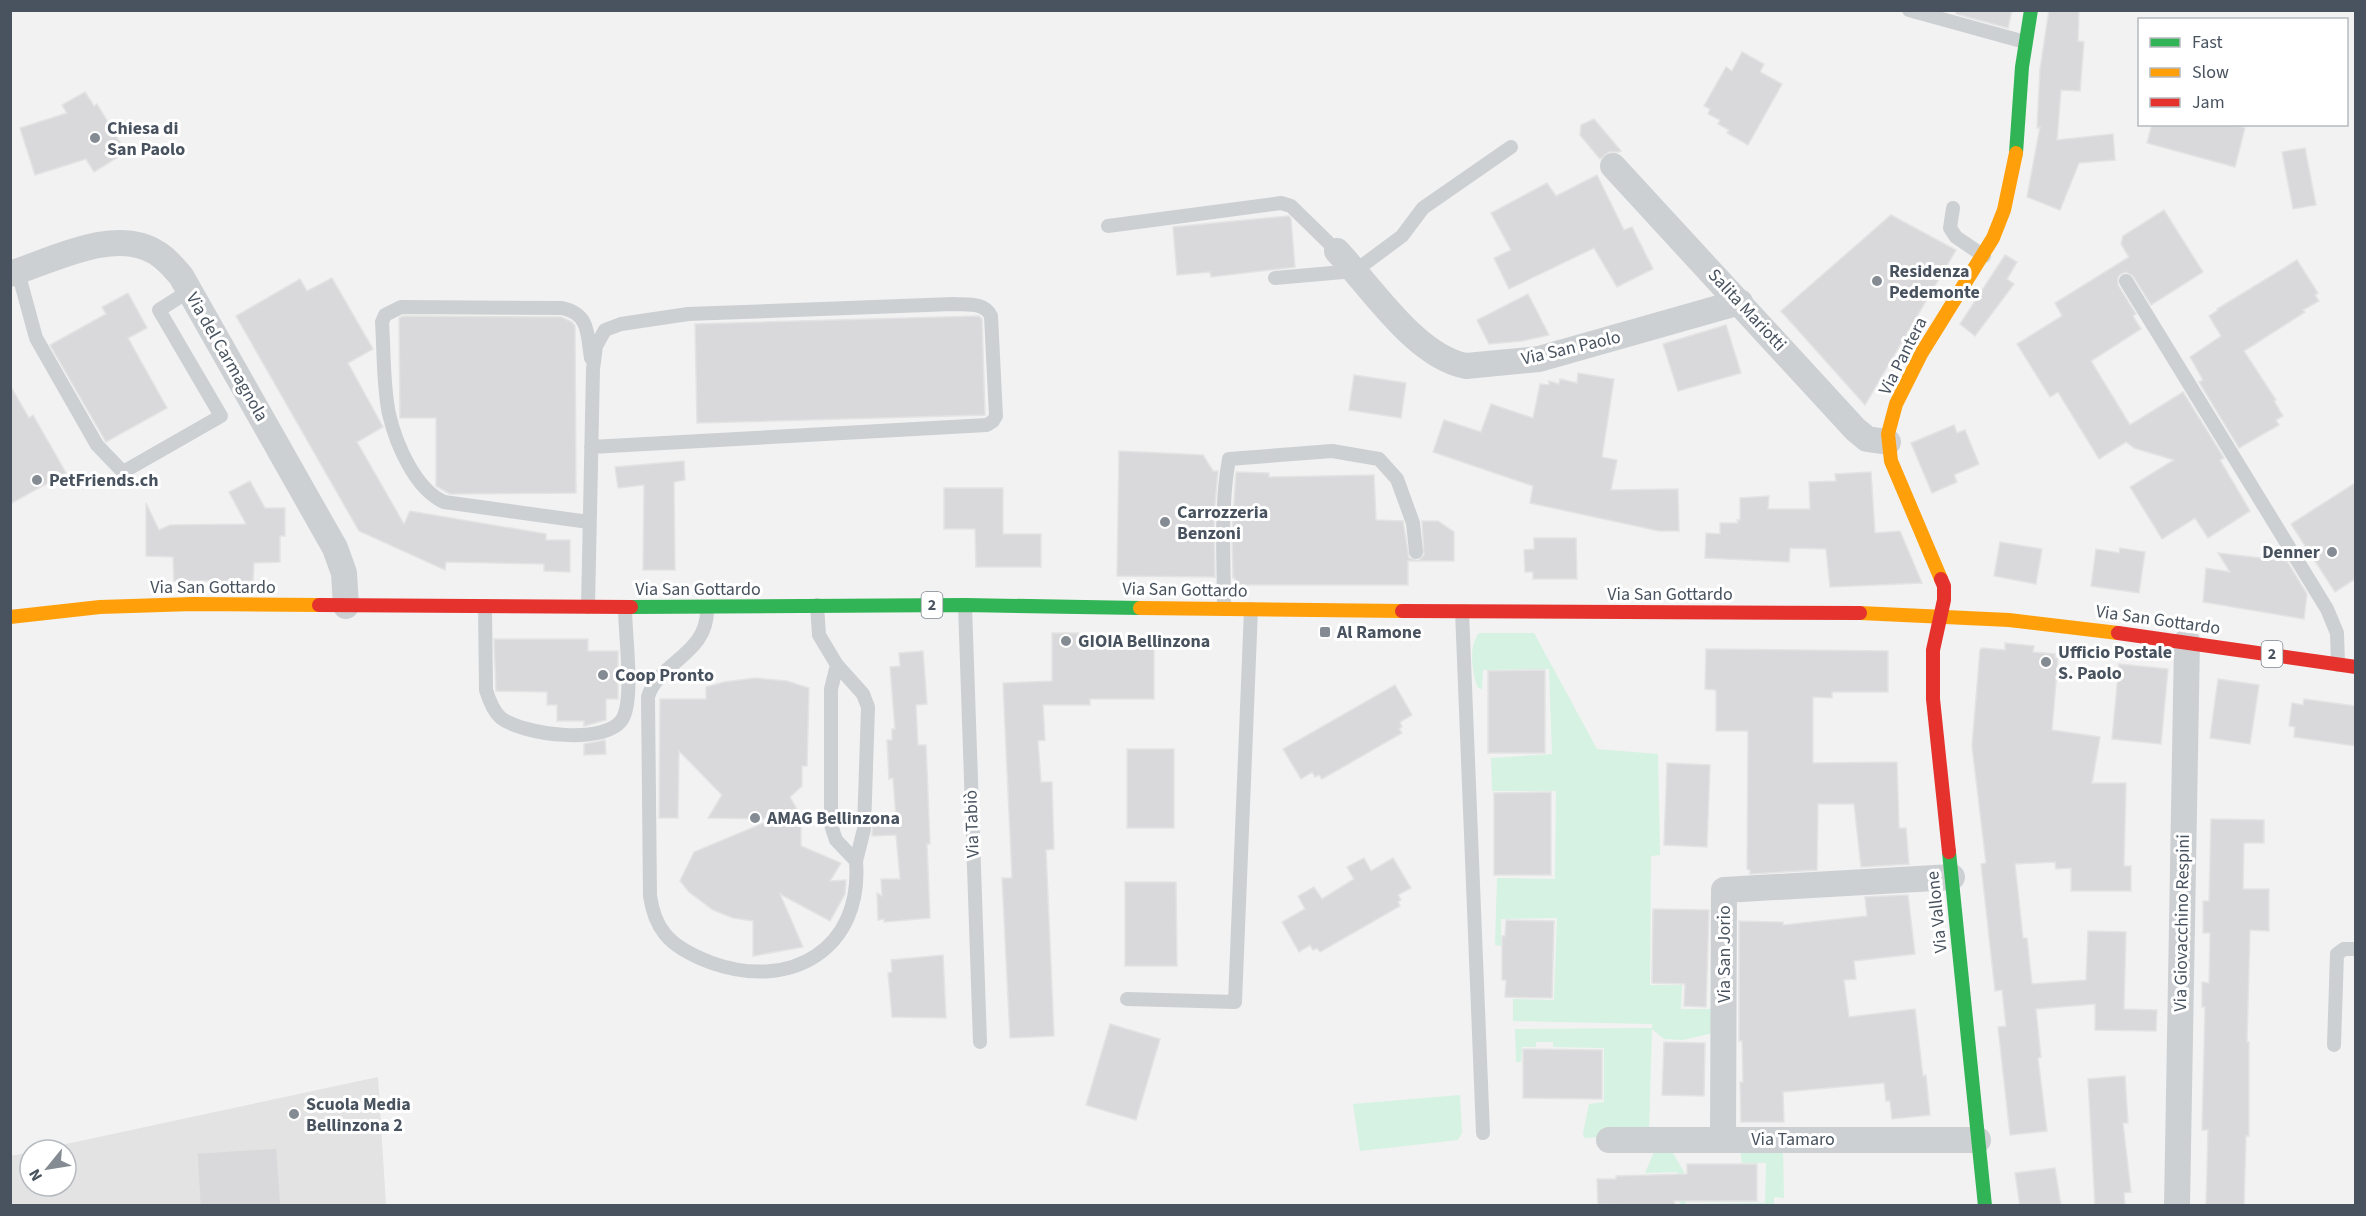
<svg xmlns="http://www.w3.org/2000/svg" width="2366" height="1216" font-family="'Source Sans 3',sans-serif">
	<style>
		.education { fill: #e4e3e4 }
		.green { fill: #d5f2e2 }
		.building { fill: #d9d9db; stroke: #e3e3e4; stroke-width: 1.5 }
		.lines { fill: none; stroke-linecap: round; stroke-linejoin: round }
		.lane { stroke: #cdd0d3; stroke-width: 14 }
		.street { stroke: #cdd0d3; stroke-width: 26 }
		.fast { stroke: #30b455; stroke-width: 14 }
		.slow { stroke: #ff9f0a; stroke-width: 14 }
		.jam { stroke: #e5322d; stroke-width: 14 }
		.poi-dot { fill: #848b92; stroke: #fff; stroke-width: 2 }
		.labels { text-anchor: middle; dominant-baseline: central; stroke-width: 6; stroke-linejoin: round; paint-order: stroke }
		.shield { fill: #fff; stroke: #7f878f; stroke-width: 1.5 }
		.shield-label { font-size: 16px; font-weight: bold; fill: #48535f }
		.poi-label { font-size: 18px; font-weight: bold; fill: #48535f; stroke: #fff; text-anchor: start }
		.street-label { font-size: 18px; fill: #48535f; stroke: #fff }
	</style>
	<rect width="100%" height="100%" fill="#f2f2f2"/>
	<path class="education" d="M 378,1077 L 386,1205 L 11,1205 L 10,1156 L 30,1152 L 30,1186 L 66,1186 L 66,1150 L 38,1150 Z"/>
	<g class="green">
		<path d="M 1479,633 L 1534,633 L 1597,749 L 1658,754 L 1660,855 L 1651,856 L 1650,985 L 1682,985 L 1681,1009 L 1712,1009 L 1713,1033 L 1683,1040 L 1664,1039 L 1652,1029 L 1649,1130 L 1631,1135 L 1584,1138 L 1583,1133 L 1589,1104 L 1604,1102 L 1604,1048 L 1553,1047 L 1553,1042 L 1536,1042 L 1536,1047 L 1522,1047 L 1521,1062 L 1516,1062 L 1515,1029 L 1652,1028 L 1652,1024 L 1513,1021 L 1513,999 L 1554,1000 L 1557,918 L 1501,919 L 1501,946 L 1495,945 L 1497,878 L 1555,879 L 1556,791 L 1492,791 L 1491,758 L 1552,754 L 1549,669 L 1483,670 L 1482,689 L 1478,688 C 1472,673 1468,646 1479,633 Z"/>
		<path d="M 1460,1095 L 1462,1133 L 1458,1140 L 1360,1151 L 1353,1104 Z"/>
		<path d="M 1670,1148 L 1684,1172 L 1686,1204 L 1765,1203 L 1766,1163 L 1742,1163 L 1740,1150 L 1783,1151 L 1784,1198 L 1774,1197 L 1774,1205 L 1680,1205 L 1677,1172 L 1645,1173 L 1654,1152 Z"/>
	</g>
	<g class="building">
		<path d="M 1956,10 L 2012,10 L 2008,28 L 1956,14 Z"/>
		<path d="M 2049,10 L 2079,10 L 2078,41 L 2084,42 L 2080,91 L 2061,90 L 2057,140 L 2113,134 L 2115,160 L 2079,163 L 2060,210 L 2027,197 L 2040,127 L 2037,128 L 2040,69 Z"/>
		<path d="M 1742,52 L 1764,64 L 1760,72 L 1782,84 L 1748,145 L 1727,133 L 1729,130 L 1718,124 L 1720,120 L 1708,114 L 1710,109 L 1704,106 L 1726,67 L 1732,71 Z"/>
		<path d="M 85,92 L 94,106 L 97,104 L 126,152 L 94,172 L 86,159 L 35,175 L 20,128 L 67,113 L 62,105 Z"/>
		<path d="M 1594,119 L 1621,151 L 1619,152 L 1609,152 L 1600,159 L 1580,135 L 1581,125 Z"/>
		<path d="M 2152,124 L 2233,124 L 2245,128 L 2235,167 L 2147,143 Z"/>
		<path d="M 2305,148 L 2316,205 L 2293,209 L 2282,152 Z"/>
		<path d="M 1597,175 L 1624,230 L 1632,227 L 1653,269 L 1617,287 L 1594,248 L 1509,289 L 1494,258 L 1511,250 L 1491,213 L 1547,183 L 1556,196 Z"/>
		<path d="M 2164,210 L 2203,272 L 2151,305 L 2133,276 L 2126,272 L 2121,274 L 2118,277 L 2118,285 L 2136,314 L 2133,316 L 2141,329 L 2091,361 L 2130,425 L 2183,392 L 2224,458 L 2220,460 L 2250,511 L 2208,538 L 2195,518 L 2162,539 L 2130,487 L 2174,460 L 2134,448 L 2126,442 L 2099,459 L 2058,392 L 2050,397 L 2017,344 L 2062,316 L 2055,303 L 2129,257 L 2121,244 L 2123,236 Z"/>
		<path d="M 1891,215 L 1956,250 L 1865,405 L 1781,311 Z"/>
		<path d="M 1289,216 L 1291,219 L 1295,267 L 1211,277 L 1210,272 L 1177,275 L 1173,227 Z"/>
		<path d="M 2005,255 L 2017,262 L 2007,279 L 2014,284 L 1975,336 L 1960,324 Z"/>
		<path d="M 2297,260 L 2318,293 L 2315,295 L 2319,301 L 2303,310 L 2305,312 L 2244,351 L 2276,400 L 2274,401 L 2283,416 L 2276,420 L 2279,425 L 2239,448 L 2199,382 L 2203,380 L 2190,357 L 2221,336 L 2209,316 L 2218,310 L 2217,309 Z"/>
		<path d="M 332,278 L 373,349 L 348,363 L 383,427 L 357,442 L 404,524 L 410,511 L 546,534 L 546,540 L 570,540 L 570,572 L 544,571 L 544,564 L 446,562 L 445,570 L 359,531 L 236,316 L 300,279 L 307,291 Z"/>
		<path d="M 128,293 L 147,328 L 128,338 L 167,408 L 106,442 L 50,345 L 106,314 L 102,307 Z"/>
		<path d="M 1528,294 L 1549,335 L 1522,341 L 1489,344 L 1477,320 Z"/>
		<path d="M 403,316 L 561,317 L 572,322 L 575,326 L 576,493 L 450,494 L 436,486 L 436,418 L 400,418 L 399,318 Z"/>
		<path d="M 979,316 L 982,319 L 985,415 L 697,423 L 695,324 Z"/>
		<path d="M 1726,325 L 1741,373 L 1678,391 L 1663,344 Z"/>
		<path d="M 1578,373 L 1614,379 L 1602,457 L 1617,460 L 1611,490 L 1678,489 L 1679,531 L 1659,531 L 1530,503 L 1533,486 L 1433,452 L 1444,420 L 1481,432 L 1491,404 L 1533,418 L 1540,384 L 1549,385 L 1549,381 L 1559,384 L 1560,379 L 1577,383 Z"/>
		<path d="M 1354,375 L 1406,383 L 1401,418 L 1349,410 Z"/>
		<path d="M 10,385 L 29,418 L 33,415 L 66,473 L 10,504 Z"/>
		<path d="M 1954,425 L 1957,433 L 1965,430 L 1979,464 L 1954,475 L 1957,482 L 1932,493 L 1911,443 Z"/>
		<path d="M 1119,451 L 1203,455 L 1213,471 L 1218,471 L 1214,515 L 1215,577 L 1117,576 Z"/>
		<path d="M 684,461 L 685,480 L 674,482 L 675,570 L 643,570 L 644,485 L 618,488 L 615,467 Z"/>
		<path d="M 1236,472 L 1269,473 L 1269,477 L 1374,475 L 1376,520 L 1403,521 L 1409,558 L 1418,561 L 1424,555 L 1422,521 L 1438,521 L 1454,532 L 1454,561 L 1408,561 L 1408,585 L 1235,585 L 1235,578 L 1233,578 L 1232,534 Z"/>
		<path d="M 1871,472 L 1875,533 L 1900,531 L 1922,583 L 1830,587 L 1826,549 L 1790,548 L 1789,562 L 1705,558 L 1706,533 L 1720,534 L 1720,523 L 1738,523 L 1737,520 L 1740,520 L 1740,498 L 1769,496 L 1768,509 L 1810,509 L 1809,482 L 1836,481 L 1835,474 Z"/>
		<path d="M 250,481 L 265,508 L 285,508 L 285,536 L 280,536 L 280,562 L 254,563 L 253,581 L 174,581 L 173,557 L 146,556 L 146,503 L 159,530 L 170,525 L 246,524 L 229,492 Z"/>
		<path d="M 2355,483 L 2355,579 L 2335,592 L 2291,524 Z"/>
		<path d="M 944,488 L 1003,488 L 1003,534 L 1041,534 L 1041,567 L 976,567 L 975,529 L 944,529 Z"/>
		<path d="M 1534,538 L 1576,538 L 1577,579 L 1533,579 L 1533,572 L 1525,572 L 1524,550 L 1534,549 Z"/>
		<path d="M 2000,542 L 2042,549 L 2036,584 L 1994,576 Z"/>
		<path d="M 2120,548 L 2145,552 L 2139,593 L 2091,586 L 2096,549 L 2119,553 Z"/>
		<path d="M 2218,553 L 2287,561 L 2307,594 L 2304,619 L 2203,602 L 2206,568 L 2230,572 Z"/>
		<path d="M 1052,633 L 1079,633 L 1079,646 L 1154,646 L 1154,699 L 1090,699 L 1090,705 L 1043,705 L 1045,740 L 1038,741 L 1041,782 L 1052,782 L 1054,849 L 1046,850 L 1054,1036 L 1010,1038 L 1002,878 L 1012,878 L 1003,683 L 1052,681 Z"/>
		<path d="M 494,639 L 588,639 L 588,651 L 618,651 L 618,699 L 606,699 L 606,720 L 584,726 L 584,721 L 557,721 L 557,705 L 547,705 L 547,692 L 496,691 Z"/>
		<path d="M 2005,643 L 2034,646 L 2033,652 L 2055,654 L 2055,658 L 2058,658 L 2052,730 L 2100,737 L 2092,783 L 2126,783 L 2124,866 L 2131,866 L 2131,891 L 2071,891 L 2071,868 L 2056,869 L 2055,862 L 2015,864 L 2023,938 L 2027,938 L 2032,984 L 2086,980 L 2088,931 L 2126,932 L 2124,1009 L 2157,1010 L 2156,1031 L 2095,1030 L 2095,1004 L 2036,1009 L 2041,1057 L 2038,1058 L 2047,1131 L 2010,1135 L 1998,1027 L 2006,1026 L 2002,990 L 1995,991 L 1981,864 L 1986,863 L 1972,746 L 1980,650 L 1982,648 L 2005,650 Z"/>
		<path d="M 1706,649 L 1888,651 L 1888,692 L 1832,692 L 1832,698 L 1813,697 L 1813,763 L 1897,762 L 1899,828 L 1906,828 L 1909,864 L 1861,867 L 1854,804 L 1818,804 L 1817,870 L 1750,874 L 1750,870 L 1747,869 L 1748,731 L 1716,731 L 1716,690 L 1705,689 Z"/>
		<path d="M 923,651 L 927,704 L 916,705 L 918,745 L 926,745 L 930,844 L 927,844 L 930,918 L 884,922 L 884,919 L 878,920 L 877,893 L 882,896 L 881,879 L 900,879 L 896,835 L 872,836 L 873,819 L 896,818 L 893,778 L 889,779 L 887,740 L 892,740 L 892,729 L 895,729 L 890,667 L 900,666 L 899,653 Z"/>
		<path d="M 2119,664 L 2168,669 L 2161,744 L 2112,739 Z"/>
		<path d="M 1545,670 L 1545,753 L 1488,753 L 1488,671 Z"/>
		<path d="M 755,678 L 787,681 L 809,688 L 807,766 L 802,766 L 802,786 L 790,797 L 803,820 L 801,820 L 801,846 L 841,863 L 830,881 L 846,880 L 845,894 L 830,921 L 780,894 L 803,947 L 753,956 L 753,921 L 733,918 L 713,910 L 689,892 L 680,881 L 694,852 L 773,819 L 708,818 L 722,795 L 679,751 L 678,818 L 659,818 L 660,699 L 706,699 L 706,687 L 724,682 Z"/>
		<path d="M 2218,679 L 2259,685 L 2250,744 L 2210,738 Z"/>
		<path d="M 1395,685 L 1412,715 L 1400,722 L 1402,727 L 1399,729 L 1402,733 L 1322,779 L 1319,775 L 1315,777 L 1312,772 L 1301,779 L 1283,749 Z"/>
		<path d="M 2304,699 L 2355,706 L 2355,746 L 2294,737 L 2295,727 L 2289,726 L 2292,703 L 2303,705 Z"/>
		<path d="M 605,740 L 606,754 L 584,755 L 584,744 Z"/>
		<rect x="1127" y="749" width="47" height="79"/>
		<path d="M 1667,763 L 1710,765 L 1707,847 L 1664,845 Z"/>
		<path d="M 1551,792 L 1551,875 L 1494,875 L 1494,793 Z"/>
		<path d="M 2211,819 L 2264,820 L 2264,843 L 2244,843 L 2243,889 L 2269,889 L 2269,931 L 2250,930 L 2247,1042 L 2249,1042 L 2249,1136 L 2246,1136 L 2244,1206 L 2206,1206 L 2208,1130 L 2202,1130 L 2205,1007 L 2202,1007 L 2202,982 L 2209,983 L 2210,933 L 2203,933 L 2203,901 L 2209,901 Z"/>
		<path d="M 1364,858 L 1371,871 L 1393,858 L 1411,888 L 1398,895 L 1401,900 L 1398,902 L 1400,906 L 1320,952 L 1317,948 L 1313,950 L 1310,945 L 1299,952 L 1282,922 L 1305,909 L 1298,896 L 1314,887 L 1322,899 L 1354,879 L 1347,867 Z"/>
		<path d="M 1125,882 L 1176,882 L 1177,966 L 1125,966 Z"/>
		<path d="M 1908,895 L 1915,954 L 1854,961 L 1856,979 L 1844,980 L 1849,1017 L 1915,1009 L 1923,1076 L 1926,1075 L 1930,1115 L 1892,1119 L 1890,1101 L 1886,1101 L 1884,1083 L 1783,1092 L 1784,1122 L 1741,1122 L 1740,1082 L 1743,1082 L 1742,1041 L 1739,1041 L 1739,921 L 1783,922 L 1783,925 L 1867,916 L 1865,897 Z"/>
		<path d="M 1653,909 L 1709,910 L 1706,1007 L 1684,1006 L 1685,984 L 1652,983 Z"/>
		<path d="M 1506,920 L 1554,921 L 1552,998 L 1505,997 L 1506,980 L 1502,980 L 1502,936 L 1505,936 Z"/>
		<path d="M 943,955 L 946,1018 L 892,1017 L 888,973 L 892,972 L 891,960 Z"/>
		<path d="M 1110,1024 L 1160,1039 L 1136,1120 L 1086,1105 Z"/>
		<path d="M 1664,1042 L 1705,1043 L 1704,1096 L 1662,1095 Z"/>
		<path d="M 1523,1049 L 1602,1050 L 1602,1099 L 1523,1098 Z"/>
		<path d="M 2125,1076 L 2128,1123 L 2123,1123 L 2131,1192 L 2124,1193 L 2125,1206 L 2095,1206 L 2088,1079 Z"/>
		<path d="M 277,1148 L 281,1206 L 200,1206 L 197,1153 Z"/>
		<path d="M 1687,1164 L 1757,1164 L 1757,1201 L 1674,1201 L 1675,1206 L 1598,1204 L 1597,1179 L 1616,1179 L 1616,1176 L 1687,1174 Z"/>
		<path d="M 2055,1168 L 2061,1206 L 2020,1206 L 2015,1173 Z"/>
	</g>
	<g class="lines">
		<g class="lane">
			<path d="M 1909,10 L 2025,42"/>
			<path d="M 1953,208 L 1950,228 L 1956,237 L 1984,256"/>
			<path d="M 1108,226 L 1281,203 L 1291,206 L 1337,251"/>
			<path d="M 18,272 L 36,338 L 97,445 L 123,472 L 221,416 L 159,310 L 189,291"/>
			<path d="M 1275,278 L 1355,271 L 1402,236 L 1423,208 L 1511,147"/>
			<path d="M 2126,281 L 2327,609 L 2337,633 L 2338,665"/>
			<path d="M 589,522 L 444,502 C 415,489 396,444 389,414 C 383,386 384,351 382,322 L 385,315 L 401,307 L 562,308 C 590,314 587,334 591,358"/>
			<path d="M 965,605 L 980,1042"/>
			<path d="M 485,606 L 486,690 C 489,700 493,711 501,718 C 523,735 608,746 623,718 C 634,697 625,634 625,608"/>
			<path d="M 588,607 L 593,369 L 596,346 L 605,330 L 621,324 L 688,314 L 953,304 C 967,305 985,302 991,316 L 996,416 L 993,421 L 987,425 L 591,447"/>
			<path d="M 707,608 C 709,654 658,662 648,697 L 650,896 C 652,910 656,923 665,934 C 676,948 696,957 712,963 C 791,991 863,949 856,861 L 836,840 L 831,825 L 831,689 L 837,665 L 819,635 L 817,605"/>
			<path d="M 1224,609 C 1224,560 1220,508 1229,459 L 1332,451 L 1379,459 L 1397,479 L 1413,523 L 1416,552"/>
			<path d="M 1462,611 L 1483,1133"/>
			<path d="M 837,665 L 863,694 L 868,707 L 864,829 L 856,861"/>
			<path d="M 1127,999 L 1235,1002 L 1251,609"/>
			<path d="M 2334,1045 L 2337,954 L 2344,949 L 2356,949"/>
		</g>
		<g class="street">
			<path d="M 1613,166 L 1855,429 L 1867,439 L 1888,442"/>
			<path d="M 1337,251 C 1371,287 1416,357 1466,366 L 1539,359 L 1740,302"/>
			<path d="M 10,274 C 53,260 116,226 157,253 C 167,259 174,268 181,276 L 335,548 L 344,573 L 346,606"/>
			<path d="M 1723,1138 L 1724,890 L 1952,877"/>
			<path d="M 1609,1140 L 1978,1140"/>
			<path d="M 2177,1206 L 2187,641"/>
		</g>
		<g class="fast">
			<path d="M 2016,153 L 2022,67 L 2031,10"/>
			<path d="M 631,607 L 965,605 L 1140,608"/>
			<path d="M 1949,852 L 1985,1206"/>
		</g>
		<g class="slow">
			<path d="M 1941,579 L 1891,461 L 1888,434 L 1896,404 L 1921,354 L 1993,238 L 2004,210 L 2016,153"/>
			<path d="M 1140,608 L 1402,611"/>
			<path d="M 1860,613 L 2009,620 L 2118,633"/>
			<path d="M 10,617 L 100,607 L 193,604 L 319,605"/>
		</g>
		<g class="jam">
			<path d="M 1941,579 L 1944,586 L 1944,600 L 1933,650 L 1933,699 L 1949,852"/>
			<path d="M 319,605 L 631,607"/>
			<path d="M 1402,611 L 1860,613"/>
			<path d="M 2118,633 L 2356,667"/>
		</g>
	</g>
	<g class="poi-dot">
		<circle cx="95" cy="138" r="6"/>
		<circle cx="1877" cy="281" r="6"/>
		<circle cx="37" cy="480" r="6"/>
		<circle cx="1165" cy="522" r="6"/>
		<circle cx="2332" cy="552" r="6"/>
		<rect x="1319" y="626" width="12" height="12" rx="3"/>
		<circle cx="1066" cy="641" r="6"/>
		<circle cx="2046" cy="662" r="6"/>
		<circle cx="603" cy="675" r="6"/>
		<circle cx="755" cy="818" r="6"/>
		<circle cx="294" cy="1114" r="6"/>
	</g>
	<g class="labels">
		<g class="shield">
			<rect x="921.5" y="592" width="21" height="26" rx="4.5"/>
			<rect x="2261.5" y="641" width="21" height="26" rx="4.5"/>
		</g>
		<g class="shield-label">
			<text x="932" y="605">2</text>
			<text x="2272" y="654">2</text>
		</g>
		<g class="poi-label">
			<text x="107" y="128">Chiesa di<tspan x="107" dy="21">San Paolo</tspan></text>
			<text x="1889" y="271">Residenza<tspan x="1889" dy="21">Pedemonte</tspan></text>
			<text x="49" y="480">PetFriends.ch</text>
			<text x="1177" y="512">Carrozzeria<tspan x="1177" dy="21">Benzoni</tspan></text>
			<text x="2320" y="552" text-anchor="end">Denner</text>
			<text x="1337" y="632">Al Ramone</text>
			<text x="1078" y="641">GIOIA Bellinzona</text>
			<text x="2058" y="652">Ufficio Postale<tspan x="2058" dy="21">S. Paolo</tspan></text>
			<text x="615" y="675">Coop Pronto</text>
			<text x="767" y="818">AMAG Bellinzona</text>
			<text x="306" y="1104">Scuola Media<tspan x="306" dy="21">Bellinzona 2</tspan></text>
		</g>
		<g class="street-label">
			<text transform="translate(1747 310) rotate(47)">Salita Mariotti</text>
			<text transform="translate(1571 348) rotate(-13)">Via San Paolo</text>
			<text transform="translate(1903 356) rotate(-63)">Via Pantera</text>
			<text transform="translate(227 357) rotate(60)">Via del Carmagnola</text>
			<text x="213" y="587">Via San Gottardo</text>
			<text x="698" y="589">Via San Gottardo</text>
			<text transform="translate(1185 590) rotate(1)">Via San Gottardo</text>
			<text x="1670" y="594">Via San Gottardo</text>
			<text transform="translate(2158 620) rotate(8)">Via San Gottardo</text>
			<text transform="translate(972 824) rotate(-92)">Via Tabiò</text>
			<text transform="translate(1937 912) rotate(-96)">Via Vallone</text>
			<text transform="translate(2182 923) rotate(-89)">Via Giovacchino Respini</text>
			<text transform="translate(1724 954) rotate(-90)">Via San Jorio</text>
			<text x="1793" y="1139">Via Tamaro</text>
		</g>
	</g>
	<rect width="2366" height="1216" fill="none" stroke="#48535f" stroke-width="24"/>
	<rect x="2138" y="18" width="210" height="108" fill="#ffffff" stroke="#b6babf" stroke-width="1.5"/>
	<rect x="2150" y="38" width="30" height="9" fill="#30b455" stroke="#b6babf" stroke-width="1.5"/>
	<text x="2192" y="48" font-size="18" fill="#48535f">Fast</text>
	<rect x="2150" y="68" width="30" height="9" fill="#ff9f0a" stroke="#b6babf" stroke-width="1.5"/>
	<text x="2192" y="78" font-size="18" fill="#48535f">Slow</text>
	<rect x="2150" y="98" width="30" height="9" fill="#e5322d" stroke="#b6babf" stroke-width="1.5"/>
	<text x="2192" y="108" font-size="18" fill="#48535f">Jam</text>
	<g transform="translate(48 1168) rotate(240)"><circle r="28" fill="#ffffff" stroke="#b6babf" stroke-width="1.5"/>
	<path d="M0-4.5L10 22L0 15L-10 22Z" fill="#848b92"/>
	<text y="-9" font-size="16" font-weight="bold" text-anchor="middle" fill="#48535f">N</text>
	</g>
</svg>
